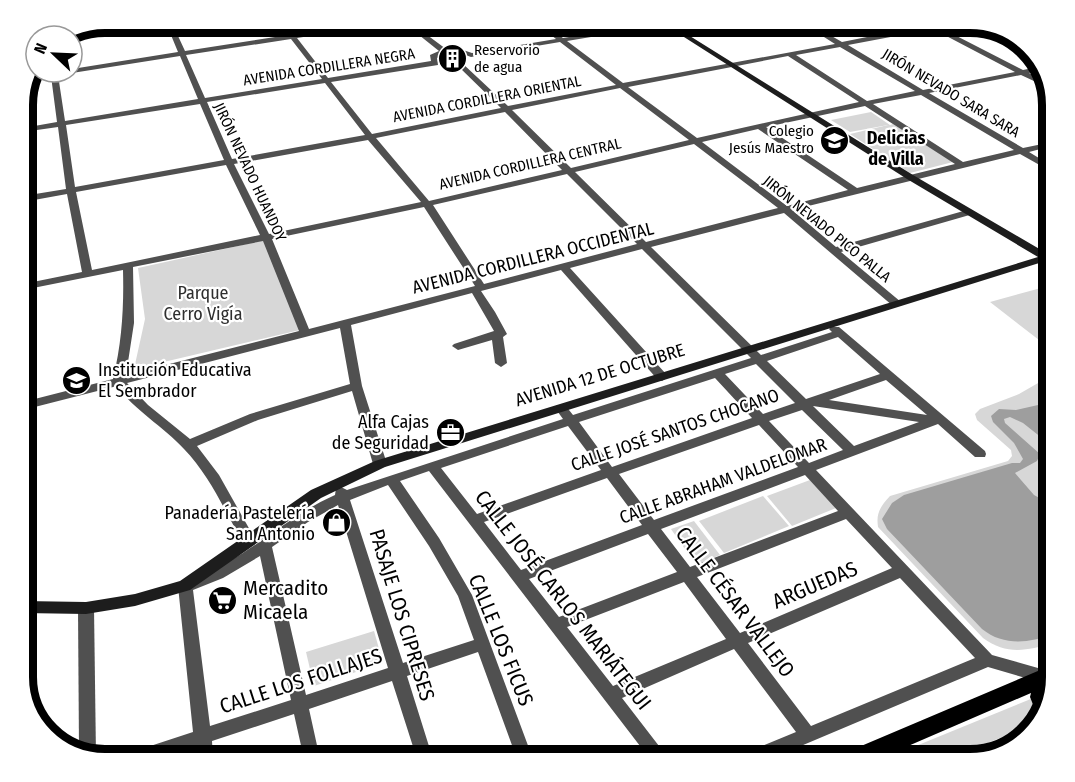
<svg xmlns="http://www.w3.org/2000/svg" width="1075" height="782" font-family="'Fira Sans Condensed',sans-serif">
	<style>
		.green { fill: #d7d7d7 }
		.water { fill: #9e9e9e }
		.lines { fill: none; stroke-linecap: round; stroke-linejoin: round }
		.street { fill: #505050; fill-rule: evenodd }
		.secondary { fill: #1d1d1d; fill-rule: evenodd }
		.primary { fill: #000; fill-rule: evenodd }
		.labels { text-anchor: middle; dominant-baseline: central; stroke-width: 4.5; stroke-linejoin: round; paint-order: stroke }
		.far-poi-label { font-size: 15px; fill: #000; stroke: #fff; text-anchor: start }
		.far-street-label { font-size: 15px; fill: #000; stroke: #fff }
		.far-quarter-label { font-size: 18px; font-weight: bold; fill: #000; stroke: #fff }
		.street-label { font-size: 18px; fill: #000; stroke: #fff }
		.park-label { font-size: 18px; fill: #2e2e2e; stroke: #fff }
		.poi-label { font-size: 18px; fill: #000; stroke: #fff; text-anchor: end }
		.near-street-label { font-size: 21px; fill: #000; stroke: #fff }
		.near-poi-label { font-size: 21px; fill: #000; stroke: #fff; text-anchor: start }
		.rim { fill: none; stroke: #000; stroke-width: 8 }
	</style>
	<rect width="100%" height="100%" fill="#fff"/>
	<g class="green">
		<path d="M 871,112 L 890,125 L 893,124 L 953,162 L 910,173 L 850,134 L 888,125 L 850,132 L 831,120 Z"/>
		<path d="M 265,240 L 300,330 L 134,369 L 145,319 L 138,268 Z"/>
		<path d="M 1052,285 L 1052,350 L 990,302 Z"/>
		<path d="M 1052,375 L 1052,643 C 1027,651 1006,655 983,638 L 878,527 C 876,513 880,507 890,496 L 1008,461 L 1012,456 L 1011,450 L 977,420 L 975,414 L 980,409 L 1019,394 Z"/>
		<path d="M 810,480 L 836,508 L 792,526 L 767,496 Z"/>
		<path d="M 763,496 L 789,526 L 724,553 L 699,521 Z"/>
		<path d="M 694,521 L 720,555 L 696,565 L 671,529 Z"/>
		<path d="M 374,631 L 383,663 L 314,686 L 306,652 Z"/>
		<path d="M 1048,692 L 1037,723 L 948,759 L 884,759 Z"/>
	</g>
	<path class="water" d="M 1038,405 L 1052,409 L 1052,446 L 1023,423 L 1010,417 L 1004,419 L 1005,423 L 1040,454 L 1037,461 L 1015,473 L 1034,495 L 1052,505 L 1052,635 C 1028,643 1003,646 982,629 L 887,529 L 882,519 L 892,503 L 904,495 L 1012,463 L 1020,463 L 1023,459 L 1014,443 L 993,422 L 991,416 L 999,409 L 1016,410 Z"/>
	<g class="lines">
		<g class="street">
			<path d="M 166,23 L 172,23 L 185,51 L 288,35 L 279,23 L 285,23 L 294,34 L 370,23 L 383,23 L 380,25 L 297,38 L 328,78 L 431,61 L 430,55 L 439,51 L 404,23 L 411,23 L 446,49 L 457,48 L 472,53 L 556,39 L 536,23 L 543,23 L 563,38 L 654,23 L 666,23 L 663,25 L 567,41 L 623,83 L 835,44 L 802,23 L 809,23 L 842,42 L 932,24 L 958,23 L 957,24 L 941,28 L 1023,70 L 1042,66 L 1044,70 L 1029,73 L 1047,83 L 1049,88 L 1021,75 L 929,93 L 1023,148 L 1052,142 L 1052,146 L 1029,152 L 1052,166 L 1052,172 L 1020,154 L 792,210 L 836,247 L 967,210 L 973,210 L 973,214 L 841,252 L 901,302 L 902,304 L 901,306 L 893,306 L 784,213 L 651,247 L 761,355 L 832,332 L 829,329 L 831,327 L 839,327 L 985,451 L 986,454 L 985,457 L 975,457 L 938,424 L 816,470 L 992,655 L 1052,672 L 1051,682 L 1046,684 L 988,667 L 770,759 L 743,759 L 745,753 L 796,732 L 734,649 L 622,698 L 669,759 L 650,759 L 429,471 L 400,481 L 439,538 L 472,595 L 533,759 L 517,759 L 478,652 L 407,676 L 433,759 L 417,759 L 392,681 L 309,709 L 320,759 L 304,759 L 294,714 L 212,741 L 213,759 L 197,759 L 195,747 L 158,759 L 127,759 L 129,753 L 193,732 L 178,586 L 180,582 C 196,576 212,571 228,562 C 265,541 296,512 335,495 L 336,488 L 341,487 L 347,490 L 563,419 L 555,408 L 557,405 L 565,405 L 573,415 L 751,358 L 642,249 L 570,268 L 666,374 L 668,377 L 662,381 L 658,380 L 561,270 L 481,291 L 495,312 L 507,334 L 503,337 L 507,363 L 501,367 L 495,363 L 492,340 L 458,350 L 452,346 L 454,344 L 494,331 L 472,293 L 351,325 L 362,386 L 387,464 L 385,467 L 375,467 L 373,464 L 352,391 L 258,420 L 197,446 L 219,475 L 255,539 L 253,543 L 248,544 L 243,543 C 225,511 210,476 184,449 C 163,426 135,411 117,386 L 23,410 L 23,402 L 113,379 C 122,342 124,307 123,270 L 23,290 L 23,284 L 82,272 L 67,194 L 23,202 L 23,196 L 66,189 L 58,127 L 23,132 L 23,128 L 57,122 L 51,76 L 33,78 L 35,74 L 65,72 L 58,75 L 65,121 L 198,99 L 180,56 L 72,73 L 69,72 L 72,72 L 72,69 L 178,52 ZM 933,29 L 1015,72 L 923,90 L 848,45 ZM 291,39 L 322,79 L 205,98 L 186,55 ZM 560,42 L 616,85 L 508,106 L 462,63 L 458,65 L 459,67 L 501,108 L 372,134 L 331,82 L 438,65 L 437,58 C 449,51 458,52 471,57 ZM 840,47 L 915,91 L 867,101 L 796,55 ZM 788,56 L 859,102 L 697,138 L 628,87 ZM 325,83 L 365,135 L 232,159 L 207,102 ZM 620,88 L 689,140 L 571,168 L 512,110 ZM 921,95 L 1014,150 L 963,162 L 873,104 ZM 200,104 L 224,160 L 75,187 L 66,125 ZM 865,106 L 955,164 L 857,188 L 766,127 ZM 505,112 L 562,170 L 429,201 L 376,138 ZM 758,129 L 848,190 L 787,206 L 702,142 ZM 368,140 L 421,202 L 269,234 L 234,164 ZM 694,144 L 778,208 L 646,242 L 575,172 ZM 226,165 L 260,235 L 92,270 L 76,192 ZM 567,174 L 637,244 L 484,284 L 433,205 ZM 424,207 L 475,286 L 309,329 L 272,239 ZM 263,241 L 299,331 L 126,375 L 134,323 L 133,267 ZM 340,328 L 350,384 L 250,414 L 190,439 L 148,405 L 127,383 ZM 838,337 L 880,374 L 806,399 L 767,361 ZM 756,364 L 795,403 L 763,414 L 725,374 ZM 715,378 L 752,418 L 612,467 L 579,422 ZM 886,380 L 927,415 L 829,400 ZM 813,406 L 919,422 L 854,446 ZM 802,410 L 843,450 L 809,463 L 769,421 ZM 759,425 L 798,467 L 654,520 L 619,474 ZM 568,426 L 601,470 L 477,514 L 441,468 ZM 805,475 L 838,511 L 690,567 L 661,529 ZM 607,478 L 642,525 L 521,570 L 484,522 ZM 388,485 L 429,546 L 458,596 L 474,640 L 403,663 L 350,500 ZM 338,505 L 388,668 L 306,695 L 272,547 L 308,522 ZM 846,519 L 892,568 L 740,633 L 697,577 ZM 648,534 L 677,572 L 559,617 L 529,579 ZM 260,556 L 291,700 L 210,726 L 193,590 L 223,578 ZM 900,578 L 975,658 L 811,726 L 748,643 ZM 684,582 L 726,639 L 613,686 L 567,627 Z"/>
			<path d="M 86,602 L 91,604 L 94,608 L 96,757 L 79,751 L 78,608 L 81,604 Z"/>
		</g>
		<path class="secondary" d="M 662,23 L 669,23 L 913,175 L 1048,254 L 1052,253 L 1052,259 L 385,467 L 321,498 L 190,590 L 135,606 L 86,614 L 23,613 L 23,601 L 86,602 L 135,594 L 180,581 L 311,490 L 375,461 L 1038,257 L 907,179 Z"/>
		<path class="primary" d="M 1052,665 L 1052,678 L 1040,713 L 1036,712 L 1030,697 L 1031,693 L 878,759 L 844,759 L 847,752 Z"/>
	</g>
	<defs>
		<symbol id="building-disc" viewBox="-11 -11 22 22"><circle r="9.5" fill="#000" stroke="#fff"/><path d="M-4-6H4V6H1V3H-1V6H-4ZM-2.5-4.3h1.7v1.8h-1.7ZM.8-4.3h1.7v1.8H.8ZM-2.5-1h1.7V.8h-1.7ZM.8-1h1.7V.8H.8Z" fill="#fff"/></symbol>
		<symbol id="school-disc" viewBox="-11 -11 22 22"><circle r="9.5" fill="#000" stroke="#fff"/><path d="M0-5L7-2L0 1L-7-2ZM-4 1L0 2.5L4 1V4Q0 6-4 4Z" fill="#fff"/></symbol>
		<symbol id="office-disc" viewBox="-11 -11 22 22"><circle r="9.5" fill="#000" stroke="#fff"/><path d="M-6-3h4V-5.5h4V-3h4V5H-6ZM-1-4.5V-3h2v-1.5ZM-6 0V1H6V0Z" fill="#fff"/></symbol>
		<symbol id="shop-disc" viewBox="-11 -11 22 22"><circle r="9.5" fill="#000" stroke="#fff"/><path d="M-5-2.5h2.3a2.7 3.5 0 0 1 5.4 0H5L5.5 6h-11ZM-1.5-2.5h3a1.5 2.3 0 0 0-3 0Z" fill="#fff"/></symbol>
		<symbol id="supermarket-disc" viewBox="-11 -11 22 22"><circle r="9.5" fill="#000" stroke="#fff"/><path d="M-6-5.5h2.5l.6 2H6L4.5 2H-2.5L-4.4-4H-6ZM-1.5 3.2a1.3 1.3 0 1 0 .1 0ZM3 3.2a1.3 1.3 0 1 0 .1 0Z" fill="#fff"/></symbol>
	</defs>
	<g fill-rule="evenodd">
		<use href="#building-disc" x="436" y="42" width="33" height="33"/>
		<use href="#school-disc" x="818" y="124" width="33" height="33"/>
		<use href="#school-disc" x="60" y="364" width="33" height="33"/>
		<use href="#office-disc" x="434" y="416" width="33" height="33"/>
		<use href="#shop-disc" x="320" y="506" width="33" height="33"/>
		<use href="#supermarket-disc" x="206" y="584" width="33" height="33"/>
	</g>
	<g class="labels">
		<g class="far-poi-label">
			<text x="474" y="50">Reservorio<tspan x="474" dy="17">de agua</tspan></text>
			<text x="814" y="131" text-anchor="end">Colegio<tspan x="814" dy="17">Jesús Maestro</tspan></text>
		</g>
		<g class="far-street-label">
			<text transform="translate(329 67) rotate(-9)">AVENIDA CORDILLERA NEGRA</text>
			<text transform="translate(951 93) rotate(31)">JIRÓN NEVADO SARA SARA</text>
			<text transform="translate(487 99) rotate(-11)">AVENIDA CORDILLERA ORIENTAL</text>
			<text transform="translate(530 164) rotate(-13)">AVENIDA CORDILLERA CENTRAL</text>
			<text transform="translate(250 172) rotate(65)">JIRÓN NEVADO HUANDOY</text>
			<text transform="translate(827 229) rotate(39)">JIRÓN NEVADO PICO PALLA</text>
		</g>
		<g class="far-quarter-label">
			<text x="896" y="138">Delicias<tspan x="896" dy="21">de Villa</tspan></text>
		</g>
		<g class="street-label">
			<text transform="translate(533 258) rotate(-14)">AVENIDA CORDILLERA OCCIDENTAL</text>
			<text transform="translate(600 375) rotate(-17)">AVENIDA 12 DE OCTUBRE</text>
			<text transform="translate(675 430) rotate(-19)">CALLE JOSÉ SANTOS CHOCANO</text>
			<text transform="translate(723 481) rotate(-20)">CALLE ABRAHAM VALDELOMAR</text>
		</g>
		<g class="park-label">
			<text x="203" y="293">Parque<tspan x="203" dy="21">Cerro Vigía</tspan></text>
		</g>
		<g class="poi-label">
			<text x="98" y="370" text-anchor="start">Institución Educativa<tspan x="98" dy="21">El Sembrador</tspan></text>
			<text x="429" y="422">Alfa Cajas<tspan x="429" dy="21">de Seguridad</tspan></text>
			<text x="315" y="513">Panadería Pastelería<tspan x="315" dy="21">San Antonio</tspan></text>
		</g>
		<g class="near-street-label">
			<text transform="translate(815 585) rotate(-23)">ARGUEDAS</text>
			<text transform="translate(563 600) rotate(52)">CALLE JOSÉ CARLOS MARIÁTEGUI</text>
			<text transform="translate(735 602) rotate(53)">CALLE CÉSAR VALLEJO</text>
			<text transform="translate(402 615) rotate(73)">PASAJE LOS CIPRESES</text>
			<text transform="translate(501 640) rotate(68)">CALLE LOS FICUS</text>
			<text transform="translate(301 681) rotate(-18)">CALLE LOS FOLLAJES</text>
		</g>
		<g class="near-poi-label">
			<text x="243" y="588">Mercadito<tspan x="243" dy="24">Micaela</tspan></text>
		</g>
	</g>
	<path d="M0 0H1075V782H0ZM105 33H970A72 72 0 0 1 1042 105V677A72 72 0 0 1 970 749H105A72 72 0 0 1 33 677V105A72 72 0 0 1 105 33Z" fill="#fff" fill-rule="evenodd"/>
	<path class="rim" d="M105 33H970A72 72 0 0 1 1042 105V677A72 72 0 0 1 970 749H105A72 72 0 0 1 33 677V105A72 72 0 0 1 105 33Z"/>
	<g transform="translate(54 54) rotate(293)"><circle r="28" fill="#ffffff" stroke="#999999" stroke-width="1.5"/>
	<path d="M0-4.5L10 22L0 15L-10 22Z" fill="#000000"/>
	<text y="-9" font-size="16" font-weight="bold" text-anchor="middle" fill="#000000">N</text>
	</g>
</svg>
